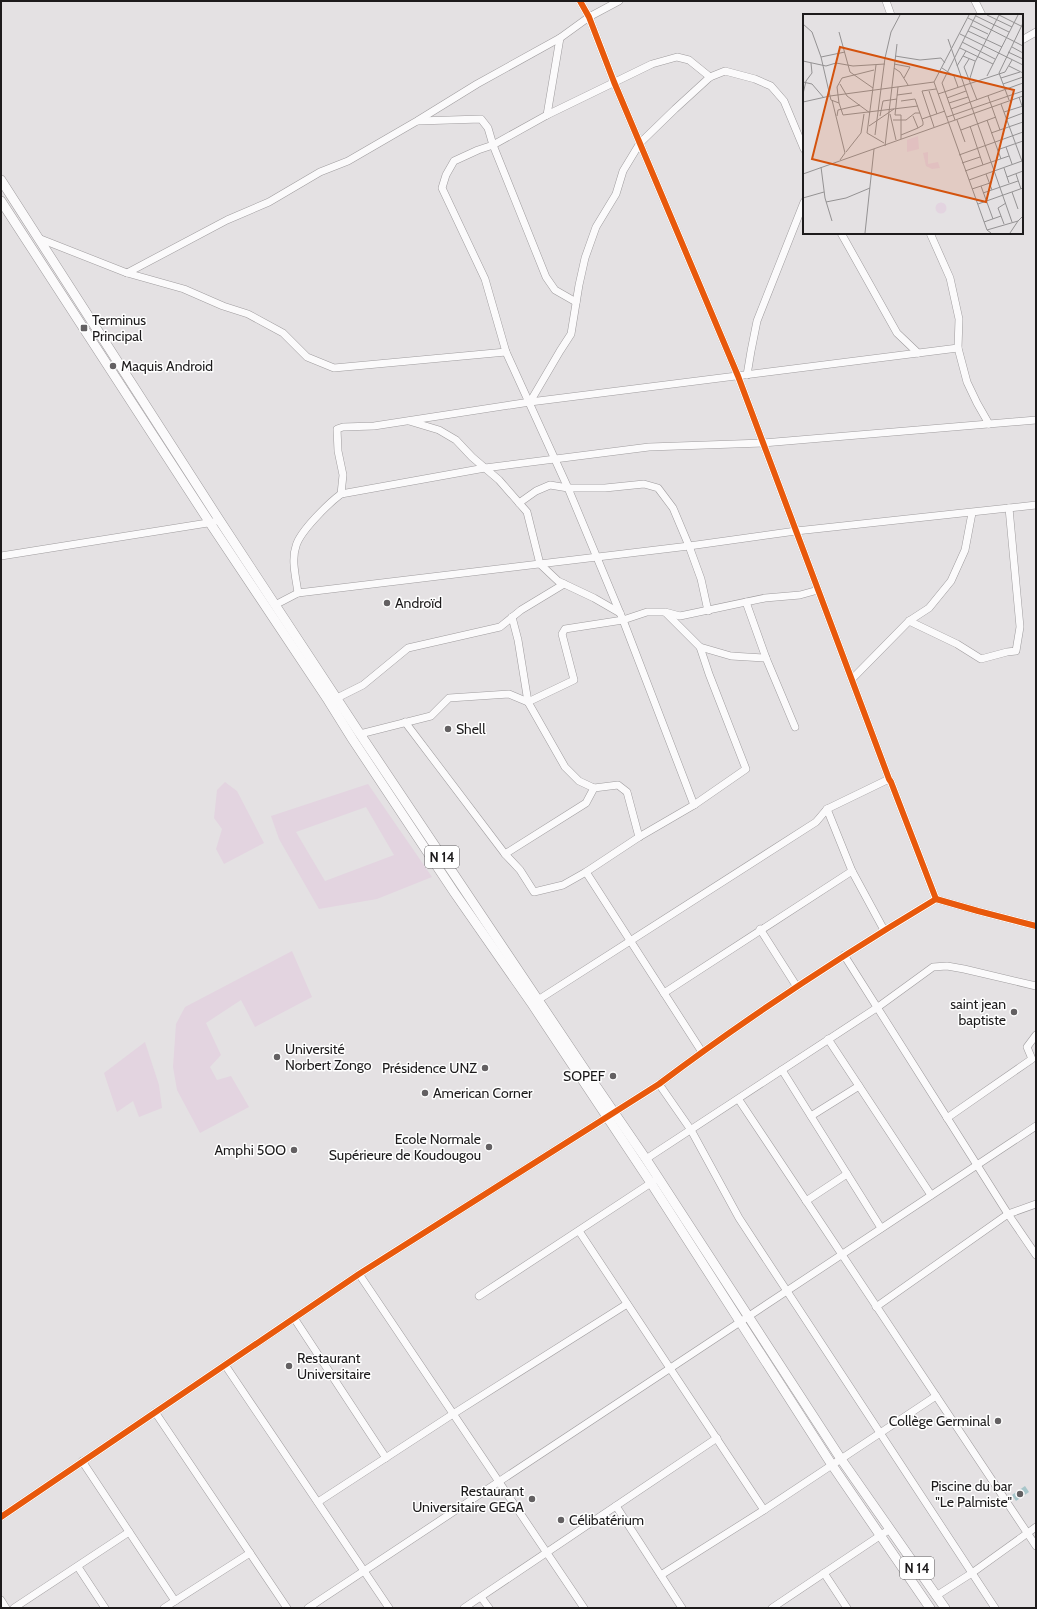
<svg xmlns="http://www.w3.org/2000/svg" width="1037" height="1609" font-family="Cabin,sans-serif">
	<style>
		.green { fill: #e3d4e0; fill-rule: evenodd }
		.water { fill: #a8c6ca }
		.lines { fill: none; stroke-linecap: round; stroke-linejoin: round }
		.minor-casing { stroke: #9f9c9e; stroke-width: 8 }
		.major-casing { stroke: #9f9c9e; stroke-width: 10 }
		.minor { stroke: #fbfafb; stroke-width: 7 }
		.major { stroke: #fbfafb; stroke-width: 9 }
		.cycleway-casing { stroke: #fff; stroke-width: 8 }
		.cycleway { stroke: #e8590c; stroke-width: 6 }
		.poi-dot { fill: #636062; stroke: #fff; stroke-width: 1.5 }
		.labels { text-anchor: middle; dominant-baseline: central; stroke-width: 3; stroke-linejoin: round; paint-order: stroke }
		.shield { fill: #fff; stroke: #615f60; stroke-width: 1 }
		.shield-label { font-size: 13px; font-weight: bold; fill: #1d1b1c }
		.poi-label { font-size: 14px; fill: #1d1b1c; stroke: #fff; text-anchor: start }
		.inset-road { fill: none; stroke: #949293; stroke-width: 1 }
		.view { fill: #d4530e; fill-opacity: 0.15; stroke: #d4530e; stroke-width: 2 }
		.inset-edge { fill: none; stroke: #1d1b1c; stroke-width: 2 }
	</style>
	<rect width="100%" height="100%" fill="#e4e1e3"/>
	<g class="green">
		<path d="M 225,782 L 237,791 L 264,843 L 224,864 L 216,849 L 222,829 L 214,818 L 217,790 Z"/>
		<path d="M 368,784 L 432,877 L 377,899 L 319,909 L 279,839 L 271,816 ZM 366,807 L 394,855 L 325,881 L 296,832 Z"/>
		<path d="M 292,951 L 312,997 L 255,1027 L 241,1000 L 206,1023 L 221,1055 L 210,1067 L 217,1080 L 231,1076 L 249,1107 L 200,1133 L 177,1090 L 173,1067 L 176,1024 L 185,1007 Z"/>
		<path d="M 145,1042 L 159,1085 L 162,1108 L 139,1117 L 133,1101 L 117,1112 L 104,1073 Z"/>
	</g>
	<path class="water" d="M 1025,1486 L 1029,1492 L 1016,1501 L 1012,1495 Z"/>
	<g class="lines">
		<defs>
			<g id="minor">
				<path d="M 580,1 L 589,17 L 614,82 L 738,376 L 889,779 L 891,782 L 936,899"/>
				<path d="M 619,1 L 589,17 L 560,38 L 547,115 L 493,145 L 478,150 L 454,161 L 446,175 L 442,188 L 485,279 L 506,352 L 568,488 L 623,620 L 694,805"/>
				<path d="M 886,1 L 891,15"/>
				<path d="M 975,1 L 982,15"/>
				<path d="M 1022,40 L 1036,32"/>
				<path d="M 547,115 L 652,64 L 677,57 L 689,60 L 710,77"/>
				<path d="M 418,121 L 481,119 L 488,128 L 493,145 L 546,277 L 555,290 L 576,302"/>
				<path d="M 841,233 L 897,333 L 918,353"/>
				<path d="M 930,233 L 950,278 L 959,319 L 958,348 L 967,382 L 977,403 L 989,424"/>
				<path d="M 38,238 L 127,273 L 227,220 L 269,202 L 320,172 L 348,161 L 417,121 L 477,84 L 560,38"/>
				<path d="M 127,273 L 184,289 L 223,306 L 248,314 L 283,333 L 307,357 L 334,368 L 506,352"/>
				<path d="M 747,375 L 751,351 L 757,321 L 804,202"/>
				<path d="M 530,402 L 560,351 L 571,334 L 579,285 L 585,258 L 596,227 L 616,194 L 623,171 L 640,143 L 675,109 L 710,77 L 725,71 L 755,79 L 771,86 L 784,101 L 804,149"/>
				<path d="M 409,421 L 439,430 L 456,440 L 472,457 L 499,480 L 527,512 L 540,564 L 558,581 L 594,598 L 620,613"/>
				<path d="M 341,494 L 485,468 L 649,447 L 763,443 L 1036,420"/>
				<path d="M 519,503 L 536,491 L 550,485 L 568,488 L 605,488 L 644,484 L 658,488 L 673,508 L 689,546 L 701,579 L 708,611"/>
				<path d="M 1,556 L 214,522"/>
				<path d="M 298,593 C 296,578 291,560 296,546 C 300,531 329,503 341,494 L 343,475 L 338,451 L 337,429 L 343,427 L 374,426 L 530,402 L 958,348"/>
				<path d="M 746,602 L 766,658 L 795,727"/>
				<path d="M 275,605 L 298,593 L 689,546 L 796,531 L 1036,505"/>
				<path d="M 666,613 L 700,647 L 731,656 L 766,658"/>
				<path d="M 512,617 L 518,640 L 528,702 L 565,767 L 579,781 L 594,788 L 618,785 L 627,792 L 639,837"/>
				<path d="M 909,621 L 957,644 L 981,659 L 1007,652 L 1016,651 L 1020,627 L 1009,508"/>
				<path d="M 852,679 L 909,621 L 929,608 L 951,581 L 965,550 L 972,513"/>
				<path d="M 337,698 L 363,685 L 408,648 L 500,627 L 521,610 L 564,584"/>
				<path d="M 405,722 L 505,854 L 586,803 L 594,788"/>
				<path d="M 360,734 L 431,716 L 449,698 L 509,694 L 528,702 L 574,680 L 562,634 L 565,629 L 623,620 L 647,612 L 665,612 L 680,616 L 765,598 L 800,595 L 818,590"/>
				<path d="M 827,809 L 889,779"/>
				<path d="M 505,854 L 520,870 L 534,892 L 563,885 L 586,872 L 639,837 L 694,805 L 746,769 L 709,674 L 700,647"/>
				<path d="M 586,872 L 702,1052"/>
				<path d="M 760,929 L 797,987"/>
				<path d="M 844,955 L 1008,1214 L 1036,1255"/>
				<path d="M 664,993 L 852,871"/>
				<path d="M 538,1000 L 816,822 L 827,809 L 852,871 L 884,930"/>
				<path d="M 828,1039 L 931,1195"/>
				<path d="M 782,1070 L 881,1228"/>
				<path d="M 659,1084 L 691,1130 L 739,1218 L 995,1608"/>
				<path d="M 739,1100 L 1036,1546"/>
				<path d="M 811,1116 L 859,1086"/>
				<path d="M 947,1118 L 1032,1059 L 1027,1047 L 1036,1035"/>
				<path d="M 646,1159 L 878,1007 L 933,967 L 947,966 L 964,969 L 1036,986"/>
				<path d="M 806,1201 L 847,1174"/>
				<path d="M 579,1231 L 764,1510"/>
				<path d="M 359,1274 L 584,1608"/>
				<path d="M 479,1296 L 654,1181"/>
				<path d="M 876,1307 L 1008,1214 L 1036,1204"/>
				<path d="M 294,1318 L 386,1458"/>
				<path d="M 225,1365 L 389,1608"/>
				<path d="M 155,1412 L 287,1608"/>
				<path d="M 82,1461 L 175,1601"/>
				<path d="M 318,1502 L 453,1414 L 627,1304"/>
				<path d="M 616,1506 L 682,1608"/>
				<path d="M 1,1517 L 359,1274 L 659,1084 C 748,1017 841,956 936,899 L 978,911 L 1036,926"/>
				<path d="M 78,1567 L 105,1608"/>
				<path d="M 824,1573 L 847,1608"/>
				<path d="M 661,1575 L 764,1510 L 936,1396"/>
				<path d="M 936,1596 L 972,1573 L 1036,1527"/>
				<path d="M 481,1597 L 489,1608"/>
				<path d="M 1,1600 L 6,1608"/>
				<path d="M 14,1608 L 129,1532"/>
				<path d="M 164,1608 L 250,1553"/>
				<path d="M 308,1608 L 1036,1126"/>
				<path d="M 464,1608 L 717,1438"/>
				<path d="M 772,1608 L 890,1529"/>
			</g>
			<g id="major">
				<path d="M 1,180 L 220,521 L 360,734 L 585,1070 L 646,1159 L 841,1459 L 945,1608"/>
				<path d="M 1,201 L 210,523 L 328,700 L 353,740 L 454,892 L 532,1004 L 651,1183 L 832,1465 L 930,1608"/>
			</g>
		</defs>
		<use href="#minor" class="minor-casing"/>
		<use href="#major" class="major-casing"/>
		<use href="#minor" class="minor"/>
		<use href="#major" class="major"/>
		<defs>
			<g id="cycleway">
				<path d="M 580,1 L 589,17 L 614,82 L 738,376 L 889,779 L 891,782 L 936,899"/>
				<path d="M 1,1517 L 359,1274 L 659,1084 C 748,1017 841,956 936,899 L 978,911 L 1036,926"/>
			</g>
		</defs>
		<use href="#cycleway" class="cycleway-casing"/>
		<use href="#cycleway" class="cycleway"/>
	</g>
	<g class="poi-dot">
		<rect x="80" y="324" width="8" height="8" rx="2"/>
		<circle cx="113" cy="366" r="4"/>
		<circle cx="387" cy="603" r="4"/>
		<circle cx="448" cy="729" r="4"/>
		<circle cx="1014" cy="1012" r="4"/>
		<circle cx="277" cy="1057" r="4"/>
		<circle cx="485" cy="1068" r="4"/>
		<circle cx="613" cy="1076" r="4"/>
		<circle cx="425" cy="1093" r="4"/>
		<circle cx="489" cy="1147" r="4"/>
		<circle cx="294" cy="1150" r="4"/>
		<circle cx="289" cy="1366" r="4"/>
		<circle cx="998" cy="1421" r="4"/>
		<circle cx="1020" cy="1494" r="4"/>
		<circle cx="532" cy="1499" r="4"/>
		<circle cx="561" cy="1520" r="4"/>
	</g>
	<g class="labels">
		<g class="shield">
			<rect x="425" y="846" width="34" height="22" rx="3"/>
			<rect x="900" y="1557" width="34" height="22" rx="3"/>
		</g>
		<g class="shield-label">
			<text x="442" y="857">N 14</text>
			<text x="917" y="1568">N 14</text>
		</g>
		<g class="poi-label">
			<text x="92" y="320">Terminus<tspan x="92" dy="16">Principal</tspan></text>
			<text x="121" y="366">Maquis Android</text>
			<text x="395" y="603">Androïd</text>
			<text x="456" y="729">Shell</text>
			<text x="1006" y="1004" text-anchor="end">saint jean<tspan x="1006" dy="16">baptiste</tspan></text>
			<text x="285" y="1049">Université<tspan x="285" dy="16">Norbert Zongo</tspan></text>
			<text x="477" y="1068" text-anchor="end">Présidence UNZ</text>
			<text x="605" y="1076" text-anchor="end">SOPEF</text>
			<text x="433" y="1093">American Corner</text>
			<text x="481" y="1139" text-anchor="end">Ecole Normale<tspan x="481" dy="16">Supérieure de Koudougou</tspan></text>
			<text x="286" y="1150" text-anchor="end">Amphi 5OO</text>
			<text x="297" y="1358">Restaurant<tspan x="297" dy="16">Universitaire</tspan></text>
			<text x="990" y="1421" text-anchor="end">Collège Germinal</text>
			<text x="1012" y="1486" text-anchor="end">Piscine du bar<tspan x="1012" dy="16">"Le Palmiste"</tspan></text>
			<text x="524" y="1491" text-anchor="end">Restaurant<tspan x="524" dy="16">Universitaire GEGA</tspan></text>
			<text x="569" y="1520">Célibatérium</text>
		</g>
	</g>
	<g transform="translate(803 14)">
		<rect width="220" height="220" fill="#e4e1e3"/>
		<path d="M 115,122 L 116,135 L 104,138 L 104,126 ZM 125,138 L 125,150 L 135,148 L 137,154 L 129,155 L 123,152 L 120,139 ZM132.5 194a5.5 5.5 0 1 1 11 0a5.5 5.5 0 1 1-11 0Z" fill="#e3d4e0"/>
		<path class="inset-road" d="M 166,1 L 131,68 L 184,216 L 188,219M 184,1 L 209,13M 196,1 L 220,13M 173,2 L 206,18M 165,4 L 220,32M 0,10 L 9,18 L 18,43 L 27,82 L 28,86 L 36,89 L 40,101 L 115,92M 168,12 L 185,20M 165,17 L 199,33M 36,18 L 47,58 L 70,74M 157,20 L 220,51M 145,25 L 209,208M 159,28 L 192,45M 209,33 L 220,39M 157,34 L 190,50M 205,38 L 220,45M 92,42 L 117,46 L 138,44 L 142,49M 160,42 L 172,47M 18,43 L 42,38M 166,45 L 161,53 L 174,86M 0,47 L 23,52 L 33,49 L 50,52 L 82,50M 91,50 L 107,53 L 101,64M 73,51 L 64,119 L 81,129M 154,52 L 163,37M 206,52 L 220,59M 91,54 L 97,58 L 105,71M 139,54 L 151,62 L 155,73M 184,62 L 215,1M 167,64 L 172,48 L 196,1M 198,64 L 217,58M 0,68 L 9,70 L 21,84M 37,70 L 44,82 L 67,99M 200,70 L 220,63M 95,73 L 92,101 L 98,101 L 98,125M 126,77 L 134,100M 0,80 L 3,67 L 9,59 L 8,49M 135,80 L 202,58 L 209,46M 94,81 L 109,79M 185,82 L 197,116M 216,83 L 220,95M 144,84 L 163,77M 29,86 L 42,139 L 37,146M 206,86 L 196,59 L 220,9M 98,87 L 112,85 L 120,108 L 120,111 L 115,114M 0,88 L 27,82 L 131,68M 36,89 L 34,73 L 39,64 L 71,56M 146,89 L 165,83M 198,90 L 220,150M 148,95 L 220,69M 201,98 L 220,92M 87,100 L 93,126M 34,102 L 35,96 L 57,91M 77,102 L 80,87 L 94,85M 144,103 L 220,77M 119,105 L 142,97M 204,105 L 220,99M 90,106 L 103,106 L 112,99 L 117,99M 152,106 L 139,69 L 173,1M 154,106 L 162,128M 184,106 L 198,145M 66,112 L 91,95M 167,112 L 180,151M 131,113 L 119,77 L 133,75M 158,116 L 193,103M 188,119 L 220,108M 72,121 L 82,44 L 88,18 L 97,1M 98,121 L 115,114 L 110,102M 82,132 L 94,30M 203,133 L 209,150M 194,136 L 220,127M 43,138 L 58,119 L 61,100M 156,141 L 220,118M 159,149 L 177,143M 18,153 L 22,184 L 29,207M 201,154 L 206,169M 162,157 L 206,142M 0,160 L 220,82M 183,160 L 189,176M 213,160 L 218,175M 204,163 L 220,157M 166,166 L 219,147M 178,172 L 190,205M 169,175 L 187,169M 209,178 L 215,195M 180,179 L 215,167M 0,184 L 21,178M 23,188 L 43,184 L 67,174M 175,190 L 220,174M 181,208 L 198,202M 201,210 L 195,194 L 203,189M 184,216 L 215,207 L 220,202M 62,219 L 71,135M 207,219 L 215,207"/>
		<path class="view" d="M 37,33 L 211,76 L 183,188 L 9,145 Z"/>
		<rect width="220" height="220" class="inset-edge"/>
	</g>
	<rect width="1037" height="1609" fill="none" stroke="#1d1b1c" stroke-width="4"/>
</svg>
